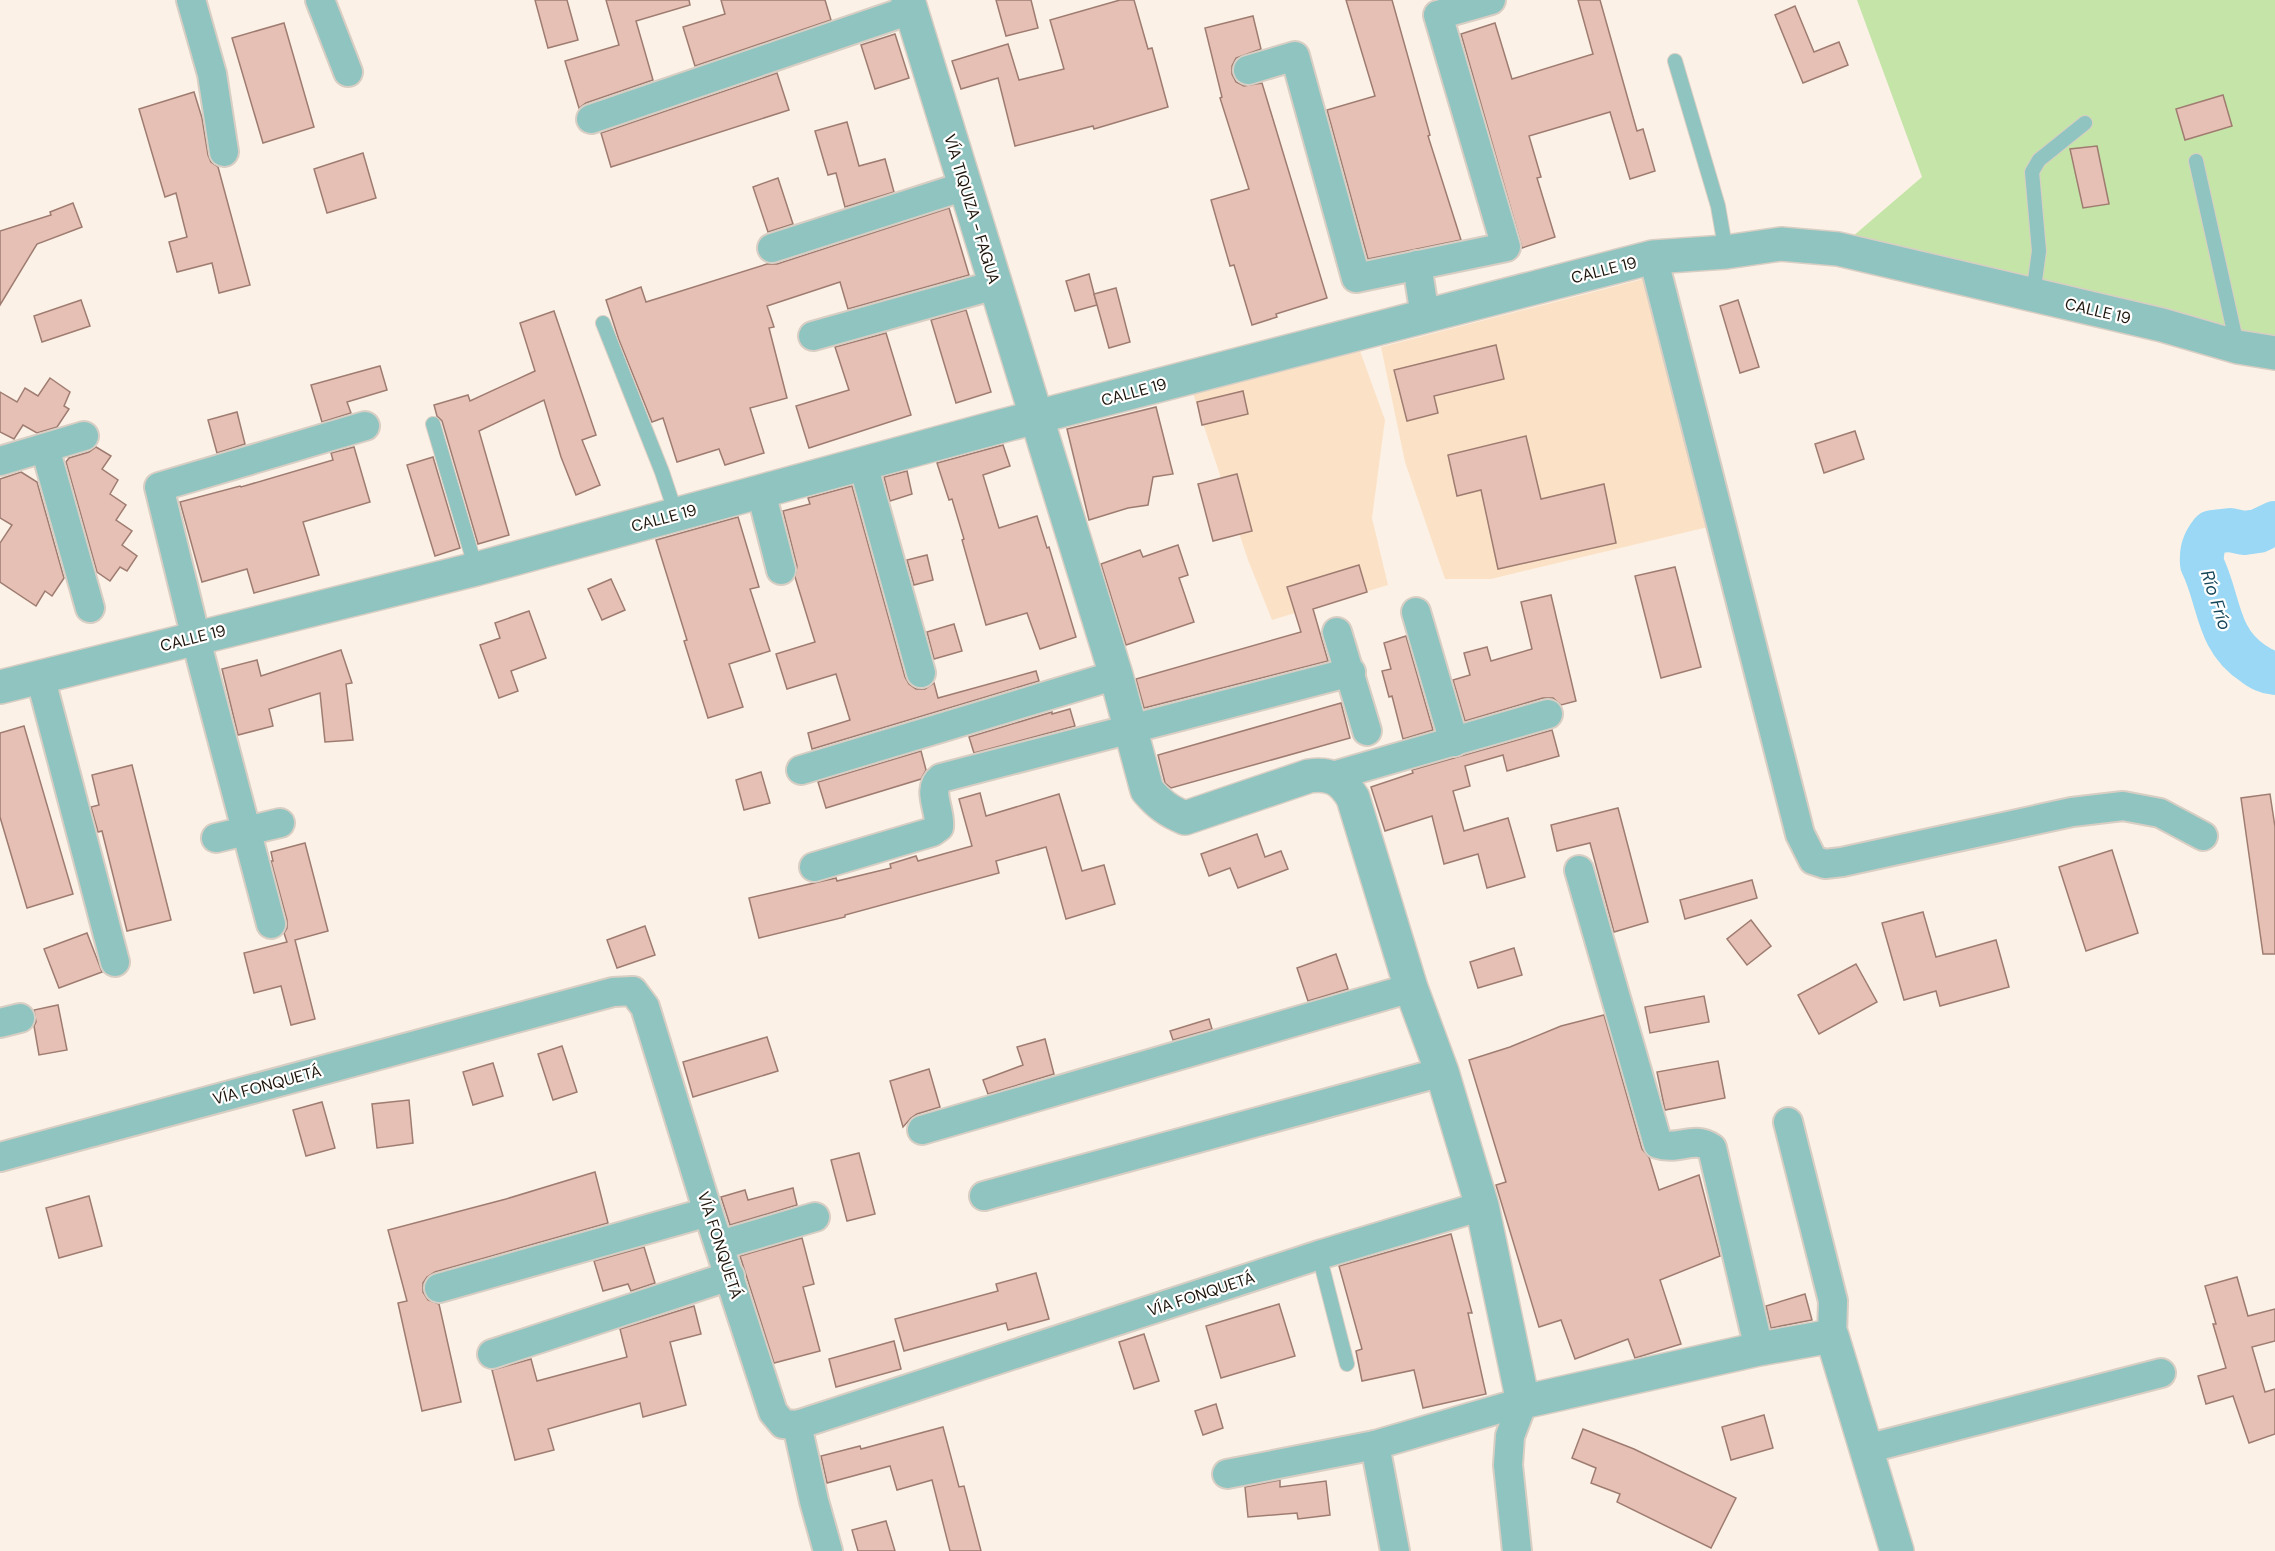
<svg xmlns="http://www.w3.org/2000/svg" width="2275" height="1551" font-family="'DM Sans',sans-serif">
	<style>
		.built { fill: #fbe2c7 }
		.green { fill: #c5e4a8 }
		.lines { fill: none; stroke-linecap: round; stroke-linejoin: round }
		.river { stroke: #9bd8f5; stroke-width: 44 }
		.building { fill: #e6c0b4; stroke: #9f7c71; stroke-width: 1.5 }
		.service-casing { stroke: #d8cec3; stroke-width: 16 }
		.minor-casing { stroke: #d8cec3; stroke-width: 32 }
		.tertiary-casing { stroke: #d8cec3; stroke-width: 36 }
		.service { stroke: #8fc4c1; stroke-width: 14 }
		.minor { stroke: #8fc4c1; stroke-width: 28 }
		.tertiary { stroke: #8fc4c1; stroke-width: 33 }
		.labels { text-anchor: middle; dominant-baseline: central; stroke-width: 4.5; stroke-linejoin: round; paint-order: stroke }
		.street-label { font-size: 16px; fill: #1d150b; stroke: #fff }
		.water-label { font-size: 18px; font-style: italic; fill: #15465a; stroke: #fff }
	</style>
	<rect width="100%" height="100%" fill="#fcf1e6"/>
	<g class="built">
		<path d="M 1643,279 L 1708,527 L 1491,579 L 1445,579 L 1405,462 L 1381,347 Z"/>
		<path d="M 1360,351 L 1385,420 L 1372,518 L 1388,585 L 1272,620 L 1248,560 L 1190,384 Z"/>
	</g>
	<path class="green" d="M 1857,0 L 2275,0 L 2275,353 L 1838,249 L 1922,177 Z"/>
	<g class="lines">
		<path class="river" d="M 2275,523 L 2258,531 L 2244,533 L 2230,530 L 2212,532 C 2204,542 2201,550 2202,564 C 2220,600 2216,640 2254,664 C 2261,669 2266,672 2275,673"/>
	</g>
	<g class="building">
		<path d="M 535,0 L 567,0 L 578,40 L 548,48 Z"/>
		<path d="M 606,0 L 689,0 L 690,5 L 636,21 L 653,80 L 586,103 L 579,108 L 565,61 L 619,45 Z"/>
		<path d="M 721,0 L 825,0 L 831,20 L 695,66 L 683,27 L 725,14 Z"/>
		<path d="M 996,0 L 1031,0 L 1038,28 L 1006,36 Z"/>
		<path d="M 1120,0 L 1134,0 L 1148,49 L 1152,48 L 1168,107 L 1094,129 L 1093,126 L 1015,146 L 998,78 L 961,89 L 952,61 L 1008,44 L 1019,80 L 1064,69 L 1050,20 Z"/>
		<path d="M 1346,0 L 1392,0 L 1430,135 L 1428,136 L 1461,240 L 1368,259 L 1327,110 L 1375,96 Z"/>
		<path d="M 1578,0 L 1600,0 L 1637,131 L 1643,129 L 1655,171 L 1630,179 L 1610,112 L 1529,136 L 1541,177 L 1537,178 L 1555,237 L 1522,248 L 1461,34 L 1495,23 L 1512,79 L 1593,54 Z"/>
		<path d="M 1795,6 L 1814,52 L 1839,42 L 1848,65 L 1803,83 L 1775,15 Z"/>
		<path d="M 1253,16 L 1261,49 L 1236,58 L 1232,66 L 1232,74 L 1236,82 L 1244,86 L 1262,83 L 1327,298 L 1276,314 L 1277,317 L 1252,325 L 1234,265 L 1230,266 L 1211,200 L 1249,189 L 1220,98 L 1222,97 L 1205,28 Z"/>
		<path d="M 284,23 L 314,127 L 263,143 L 232,38 Z"/>
		<path d="M 895,34 L 909,78 L 875,89 L 861,45 Z"/>
		<path d="M 777,73 L 789,110 L 611,167 L 601,133 Z"/>
		<path d="M 194,92 L 202,118 L 208,155 L 211,162 L 218,167 L 250,285 L 219,293 L 212,263 L 177,272 L 169,242 L 187,237 L 176,193 L 165,197 L 139,109 Z"/>
		<path d="M 2223,95 L 2232,126 L 2185,140 L 2176,109 Z"/>
		<path d="M 847,122 L 859,166 L 885,159 L 894,192 L 845,207 L 836,173 L 828,175 L 815,131 Z"/>
		<path d="M 2097,146 L 2109,204 L 2083,208 L 2070,149 Z"/>
		<path d="M 363,153 L 376,198 L 327,213 L 314,169 Z"/>
		<path d="M 778,178 L 793,224 L 768,232 L 753,187 Z"/>
		<path d="M 73,203 L 82,227 L 37,244 L 0,305 L 0,231 L 51,215 L 50,212 Z"/>
		<path d="M 949,208 L 969,275 L 848,309 L 840,282 L 767,306 L 774,327 L 769,328 L 787,398 L 750,408 L 764,453 L 725,465 L 719,449 L 677,462 L 663,418 L 652,422 L 619,340 L 606,300 L 641,287 L 646,302 L 767,264 L 777,264 Z"/>
		<path d="M 1089,274 L 1097,305 L 1075,311 L 1066,281 Z"/>
		<path d="M 1116,288 L 1130,342 L 1109,348 L 1094,294 Z"/>
		<path d="M 81,300 L 90,326 L 42,342 L 34,316 Z"/>
		<path d="M 1738,300 L 1759,367 L 1740,373 L 1720,306 Z"/>
		<path d="M 966,310 L 991,392 L 956,403 L 931,320 Z"/>
		<path d="M 554,311 L 596,435 L 582,440 L 600,485 L 576,495 L 561,457 L 544,400 L 479,431 L 509,535 L 478,544 L 442,421 L 437,416 L 434,405 L 468,395 L 470,401 L 535,371 L 520,323 Z"/>
		<path d="M 886,333 L 911,415 L 809,448 L 796,406 L 849,390 L 835,347 Z"/>
		<path d="M 1496,345 L 1504,379 L 1434,396 L 1438,413 L 1407,421 L 1394,370 Z"/>
		<path d="M 380,366 L 387,390 L 347,402 L 351,413 L 322,422 L 311,385 Z"/>
		<path d="M 50,378 L 70,392 L 64,406 L 69,409 L 57,427 L 37,433 L 23,425 L 14,439 L 0,432 L 0,392 L 17,402 L 25,388 L 38,396 Z"/>
		<path d="M 1243,391 L 1248,414 L 1202,425 L 1197,402 Z"/>
		<path d="M 1156,407 L 1173,474 L 1153,477 L 1148,505 L 1128,508 L 1089,520 L 1067,429 Z"/>
		<path d="M 237,412 L 245,444 L 217,453 L 208,420 Z"/>
		<path d="M 1855,431 L 1864,459 L 1824,473 L 1815,444 Z"/>
		<path d="M 1526,436 L 1541,499 L 1604,484 L 1616,543 L 1498,569 L 1481,490 L 1457,496 L 1448,455 Z"/>
		<path d="M 1003,445 L 1010,466 L 983,475 L 999,528 L 1037,516 L 1047,548 L 1049,547 L 1076,637 L 1040,649 L 1027,613 L 986,625 L 962,540 L 964,539 L 952,499 L 949,500 L 937,463 Z"/>
		<path d="M 96,447 L 111,456 L 102,469 L 118,480 L 110,494 L 126,505 L 116,520 L 132,531 L 122,545 L 137,556 L 127,571 L 120,567 L 110,581 L 97,572 L 66,462 L 69,458 L 89,452 Z"/>
		<path d="M 354,447 L 370,502 L 303,522 L 319,575 L 254,593 L 247,569 L 202,582 L 180,502 L 240,486 L 241,487 L 333,460 L 331,453 Z"/>
		<path d="M 433,457 L 460,548 L 435,556 L 407,465 Z"/>
		<path d="M 907,471 L 912,494 L 890,501 L 884,477 Z"/>
		<path d="M 21,472 L 37,482 L 64,578 L 52,596 L 45,591 L 36,606 L 0,582 L 0,543 L 12,525 L 0,518 L 0,479 Z"/>
		<path d="M 1237,474 L 1252,531 L 1213,541 L 1198,484 Z"/>
		<path d="M 852,486 L 905,677 L 909,684 L 916,689 L 925,689 L 934,683 L 938,698 L 1036,671 L 1039,681 L 812,749 L 808,733 L 850,720 L 836,674 L 787,689 L 776,654 L 815,642 L 795,577 L 797,566 L 783,511 L 810,504 L 808,498 Z"/>
		<path d="M 738,517 L 759,587 L 750,589 L 770,651 L 729,664 L 743,707 L 708,718 L 684,641 L 687,640 L 656,540 Z"/>
		<path d="M 1178,545 L 1188,575 L 1179,578 L 1194,622 L 1126,645 L 1101,564 L 1140,550 L 1143,557 Z"/>
		<path d="M 927,555 L 933,580 L 914,585 L 907,560 Z"/>
		<path d="M 1359,565 L 1367,592 L 1313,609 L 1328,661 L 1144,708 L 1136,679 L 1301,632 L 1287,587 Z"/>
		<path d="M 1675,567 L 1701,667 L 1661,678 L 1635,576 Z"/>
		<path d="M 611,579 L 625,610 L 602,620 L 588,589 Z"/>
		<path d="M 1551,595 L 1576,701 L 1561,705 L 1553,698 L 1543,698 L 1465,721 L 1453,680 L 1470,675 L 1464,653 L 1487,647 L 1491,661 L 1532,649 L 1521,602 Z"/>
		<path d="M 529,611 L 546,658 L 511,671 L 518,691 L 499,698 L 480,645 L 500,638 L 495,623 Z"/>
		<path d="M 954,624 L 962,651 L 934,659 L 927,632 Z"/>
		<path d="M 1406,636 L 1433,730 L 1403,739 L 1392,696 L 1389,697 L 1382,671 L 1391,669 L 1384,643 Z"/>
		<path d="M 341,650 L 352,683 L 346,684 L 353,740 L 325,742 L 320,693 L 269,709 L 273,726 L 238,735 L 222,669 L 257,660 L 261,676 Z"/>
		<path d="M 1341,703 L 1350,738 L 1171,788 L 1165,783 L 1158,755 Z"/>
		<path d="M 1070,709 L 1075,726 L 974,753 L 969,737 L 1052,712 L 1052,714 Z"/>
		<path d="M 24,726 L 73,894 L 27,908 L 0,817 L 0,733 Z"/>
		<path d="M 1552,730 L 1559,756 L 1507,771 L 1503,755 L 1465,766 L 1470,786 L 1453,791 L 1464,831 L 1508,818 L 1525,877 L 1487,888 L 1478,854 L 1444,864 L 1432,816 L 1385,831 L 1371,787 L 1413,773 L 1412,770 Z"/>
		<path d="M 921,751 L 926,770 L 921,779 L 826,808 L 818,782 Z"/>
		<path d="M 132,765 L 171,920 L 127,931 L 102,831 L 98,832 L 91,807 L 99,805 L 92,775 Z"/>
		<path d="M 761,772 L 770,803 L 744,810 L 736,780 Z"/>
		<path d="M 980,793 L 986,816 L 1059,794 L 1082,871 L 1104,865 L 1115,904 L 1066,919 L 1046,847 L 996,861 L 999,873 L 845,915 L 845,917 L 759,938 L 749,898 L 836,878 L 837,881 L 891,868 L 890,864 L 916,856 L 918,861 L 972,846 L 959,799 Z"/>
		<path d="M 2270,794 L 2275,827 L 2275,954 L 2263,954 L 2241,798 Z"/>
		<path d="M 1618,808 L 1648,922 L 1614,932 L 1590,843 L 1557,851 L 1551,825 Z"/>
		<path d="M 1257,834 L 1265,857 L 1281,851 L 1288,869 L 1238,888 L 1230,868 L 1209,876 L 1201,854 Z"/>
		<path d="M 305,843 L 328,931 L 295,940 L 315,1019 L 291,1025 L 281,986 L 254,993 L 244,953 L 287,942 L 284,933 L 287,928 L 287,920 L 271,861 L 273,861 L 271,852 Z"/>
		<path d="M 2112,850 L 2138,933 L 2086,951 L 2059,867 Z"/>
		<path d="M 1752,880 L 1757,898 L 1685,919 L 1680,900 Z"/>
		<path d="M 1923,912 L 1936,957 L 1996,940 L 2009,987 L 1940,1006 L 1936,991 L 1904,1000 L 1882,923 Z"/>
		<path d="M 1751,920 L 1771,946 L 1747,965 L 1727,939 Z"/>
		<path d="M 645,926 L 655,955 L 617,968 L 607,940 Z"/>
		<path d="M 87,933 L 102,972 L 59,988 L 44,949 Z"/>
		<path d="M 1514,948 L 1522,975 L 1478,988 L 1470,962 Z"/>
		<path d="M 1336,954 L 1348,989 L 1308,1001 L 1297,968 Z"/>
		<path d="M 1856,964 L 1877,1002 L 1819,1034 L 1798,995 Z"/>
		<path d="M 1704,996 L 1709,1022 L 1650,1033 L 1645,1007 Z"/>
		<path d="M 58,1005 L 67,1050 L 39,1055 L 34,1026 L 36,1022 L 34,1010 Z"/>
		<path d="M 1604,1015 L 1642,1149 L 1649,1157 L 1659,1190 L 1699,1175 L 1720,1256 L 1660,1280 L 1681,1344 L 1635,1358 L 1628,1339 L 1575,1359 L 1561,1320 L 1539,1327 L 1496,1185 L 1506,1182 L 1469,1060 L 1510,1047 L 1561,1026 Z"/>
		<path d="M 1209,1019 L 1212,1029 L 1173,1040 L 1170,1031 Z"/>
		<path d="M 767,1037 L 778,1071 L 693,1097 L 683,1062 Z"/>
		<path d="M 1045,1039 L 1054,1074 L 988,1094 L 983,1080 L 1023,1065 L 1017,1047 Z"/>
		<path d="M 562,1046 L 577,1092 L 553,1100 L 538,1054 Z"/>
		<path d="M 1718,1061 L 1725,1098 L 1665,1110 L 1657,1072 Z"/>
		<path d="M 493,1063 L 503,1096 L 473,1105 L 463,1072 Z"/>
		<path d="M 929,1069 L 940,1107 L 917,1114 L 911,1118 L 903,1127 L 890,1081 Z"/>
		<path d="M 409,1100 L 413,1143 L 377,1148 L 372,1104 Z"/>
		<path d="M 322,1102 L 335,1148 L 306,1156 L 293,1110 Z"/>
		<path d="M 859,1153 L 875,1214 L 847,1221 L 831,1160 Z"/>
		<path d="M 595,1172 L 608,1223 L 435,1272 L 427,1277 L 423,1283 L 423,1292 L 428,1300 L 439,1304 L 461,1402 L 422,1411 L 398,1303 L 407,1301 L 388,1230 L 506,1199 Z"/>
		<path d="M 793,1188 L 797,1205 L 730,1225 L 721,1197 L 745,1190 L 748,1200 Z"/>
		<path d="M 89,1196 L 102,1246 L 59,1258 L 46,1208 Z"/>
		<path d="M 1451,1234 L 1472,1313 L 1468,1313 L 1486,1394 L 1423,1408 L 1414,1370 L 1362,1381 L 1356,1351 L 1362,1349 L 1339,1266 Z"/>
		<path d="M 802,1238 L 814,1284 L 803,1287 L 820,1351 L 774,1363 L 740,1256 Z"/>
		<path d="M 644,1247 L 655,1283 L 631,1291 L 628,1284 L 603,1291 L 594,1261 Z"/>
		<path d="M 1036,1273 L 1049,1319 L 1008,1330 L 1006,1323 L 904,1351 L 895,1319 L 998,1291 L 996,1284 Z"/>
		<path d="M 2237,1277 L 2248,1316 L 2275,1309 L 2275,1341 L 2252,1347 L 2265,1392 L 2275,1389 L 2275,1434 L 2249,1443 L 2233,1396 L 2206,1404 L 2198,1376 L 2226,1368 L 2213,1324 L 2216,1324 L 2205,1286 Z"/>
		<path d="M 1805,1294 L 1812,1320 L 1771,1328 L 1766,1306 Z"/>
		<path d="M 1279,1304 L 1295,1356 L 1221,1378 L 1206,1326 Z"/>
		<path d="M 694,1306 L 701,1334 L 670,1342 L 686,1405 L 643,1417 L 640,1403 L 548,1429 L 554,1450 L 515,1460 L 492,1370 L 531,1359 L 537,1381 L 627,1357 L 620,1329 Z"/>
		<path d="M 1144,1334 L 1159,1381 L 1134,1389 L 1119,1342 Z"/>
		<path d="M 894,1341 L 901,1369 L 836,1387 L 829,1359 Z"/>
		<path d="M 1216,1404 L 1223,1428 L 1203,1435 L 1195,1411 Z"/>
		<path d="M 1764,1415 L 1773,1448 L 1731,1460 L 1722,1427 Z"/>
		<path d="M 943,1427 L 959,1487 L 964,1486 L 981,1551 L 950,1551 L 932,1480 L 897,1490 L 890,1466 L 827,1483 L 821,1456 L 860,1446 L 861,1449 Z"/>
		<path d="M 1583,1429 L 1634,1449 L 1736,1498 L 1711,1548 L 1617,1502 L 1620,1494 L 1591,1483 L 1596,1468 L 1572,1458 Z"/>
		<path d="M 1280,1480 L 1280,1487 L 1326,1481 L 1330,1515 L 1298,1519 L 1297,1513 L 1248,1517 L 1245,1487 Z"/>
		<path d="M 886,1521 L 895,1551 L 858,1551 L 852,1530 Z"/>
	</g>
	<g class="lines">
		<defs>
			<g id="service">
				<path d="M 1675,61 L 1718,206 L 1726,252"/>
				<path d="M 2196,161 L 2237,345"/>
				<path d="M 2033,295 L 2039,251 L 2032,172 L 2039,160 L 2085,123"/>
				<path d="M 603,323 L 662,472 L 676,514"/>
				<path d="M 433,424 L 476,569"/>
				<path d="M 1319,1255 L 1347,1364"/>
			</g>
			<g id="minor">
				<path d="M 191,0 L 212,74 L 224,152"/>
				<path d="M 320,0 L 348,72"/>
				<path d="M 1248,70 L 1295,56 L 1356,278 L 1506,247 L 1438,15 L 1491,0"/>
				<path d="M 591,119 L 910,10"/>
				<path d="M 772,248 L 965,186"/>
				<path d="M 1653,257 L 1800,834 L 1813,860 L 1825,864 L 1842,862 L 2072,812 L 2123,806 L 2160,813 L 2203,836"/>
				<path d="M 1417,265 L 1425,316"/>
				<path d="M 813,336 L 995,285"/>
				<path d="M 45,448 L 90,608"/>
				<path d="M 0,461 L 84,436"/>
				<path d="M 863,464 L 921,673"/>
				<path d="M 761,492 L 781,570"/>
				<path d="M 1416,612 L 1454,742"/>
				<path d="M 1337,632 L 1367,731"/>
				<path d="M 40,676 L 115,962"/>
				<path d="M 801,770 L 1116,675"/>
				<path d="M 1333,776 L 1548,714"/>
				<path d="M 216,838 L 280,823"/>
				<path d="M 814,867 L 932,832 L 939,827 C 941,810 926,790 941,778 L 1351,672"/>
				<path d="M 1579,870 L 1658,1144 C 1679,1151 1693,1135 1712,1148 L 1759,1349"/>
				<path d="M 271,924 L 201,659 L 159,487 L 365,426"/>
				<path d="M 0,1023 L 20,1018"/>
				<path d="M 1788,1122 L 1833,1301 L 1832,1336"/>
				<path d="M 922,1130 L 1411,988"/>
				<path d="M 0,1157 L 613,992 L 633,991 L 645,1007 L 708,1212 L 773,1412 L 783,1424 L 797,1425 L 1319,1255 L 1482,1206"/>
				<path d="M 984,1196 L 1442,1072"/>
				<path d="M 720,1245 L 815,1217"/>
				<path d="M 439,1288 L 708,1212"/>
				<path d="M 492,1354 L 730,1276"/>
				<path d="M 797,1425 L 814,1501 L 828,1551"/>
				<path d="M 1375,1445 L 1395,1551"/>
				<path d="M 1866,1449 L 2161,1373"/>
				<path d="M 1227,1474 L 1375,1445 L 1523,1402"/>
				<path d="M 1517,1551 L 1508,1465 L 1510,1436 L 1523,1402"/>
			</g>
			<g id="tertiary">
				<path d="M 908,0 L 1116,675 L 1147,790 C 1159,804 1168,811 1185,818 L 1309,776 C 1330,773 1342,779 1353,798 L 1411,988 L 1442,1072 L 1482,1206 L 1523,1402 L 1759,1349 L 1832,1336 L 1897,1551"/>
				<path d="M 0,687 L 476,569 L 994,428 L 1653,257 L 1726,252 L 1781,244 L 1838,249 L 2162,325 L 2238,347 L 2275,353"/>
			</g>
		</defs>
		<use href="#service" class="service-casing"/>
		<use href="#minor" class="minor-casing"/>
		<use href="#tertiary" class="tertiary-casing"/>
		<use href="#service" class="service"/>
		<use href="#minor" class="minor"/>
		<use href="#tertiary" class="tertiary"/>
	</g>
	<g class="labels">
		<g class="street-label">
			<text transform="translate(972 209) rotate(73)">VÍA TIQUIZA - FAGUA</text>
			<text transform="translate(1604 270) rotate(-14)">CALLE 19</text>
			<text transform="translate(2098 311) rotate(13)">CALLE 19</text>
			<text transform="translate(1134 392) rotate(-15)">CALLE 19</text>
			<text transform="translate(664 518) rotate(-15)">CALLE 19</text>
			<text transform="translate(193 638) rotate(-14)">CALLE 19</text>
			<text transform="translate(267 1085) rotate(-15)">VÍA FONQUETÁ</text>
			<text transform="translate(720 1245) rotate(72)">VÍA FONQUETÁ</text>
			<text transform="translate(1201 1294) rotate(-18)">VÍA FONQUETÁ</text>
		</g>
		<g class="water-label">
			<text transform="translate(2216 600) rotate(72)">Río Frío</text>
		</g>
	</g>
</svg>
